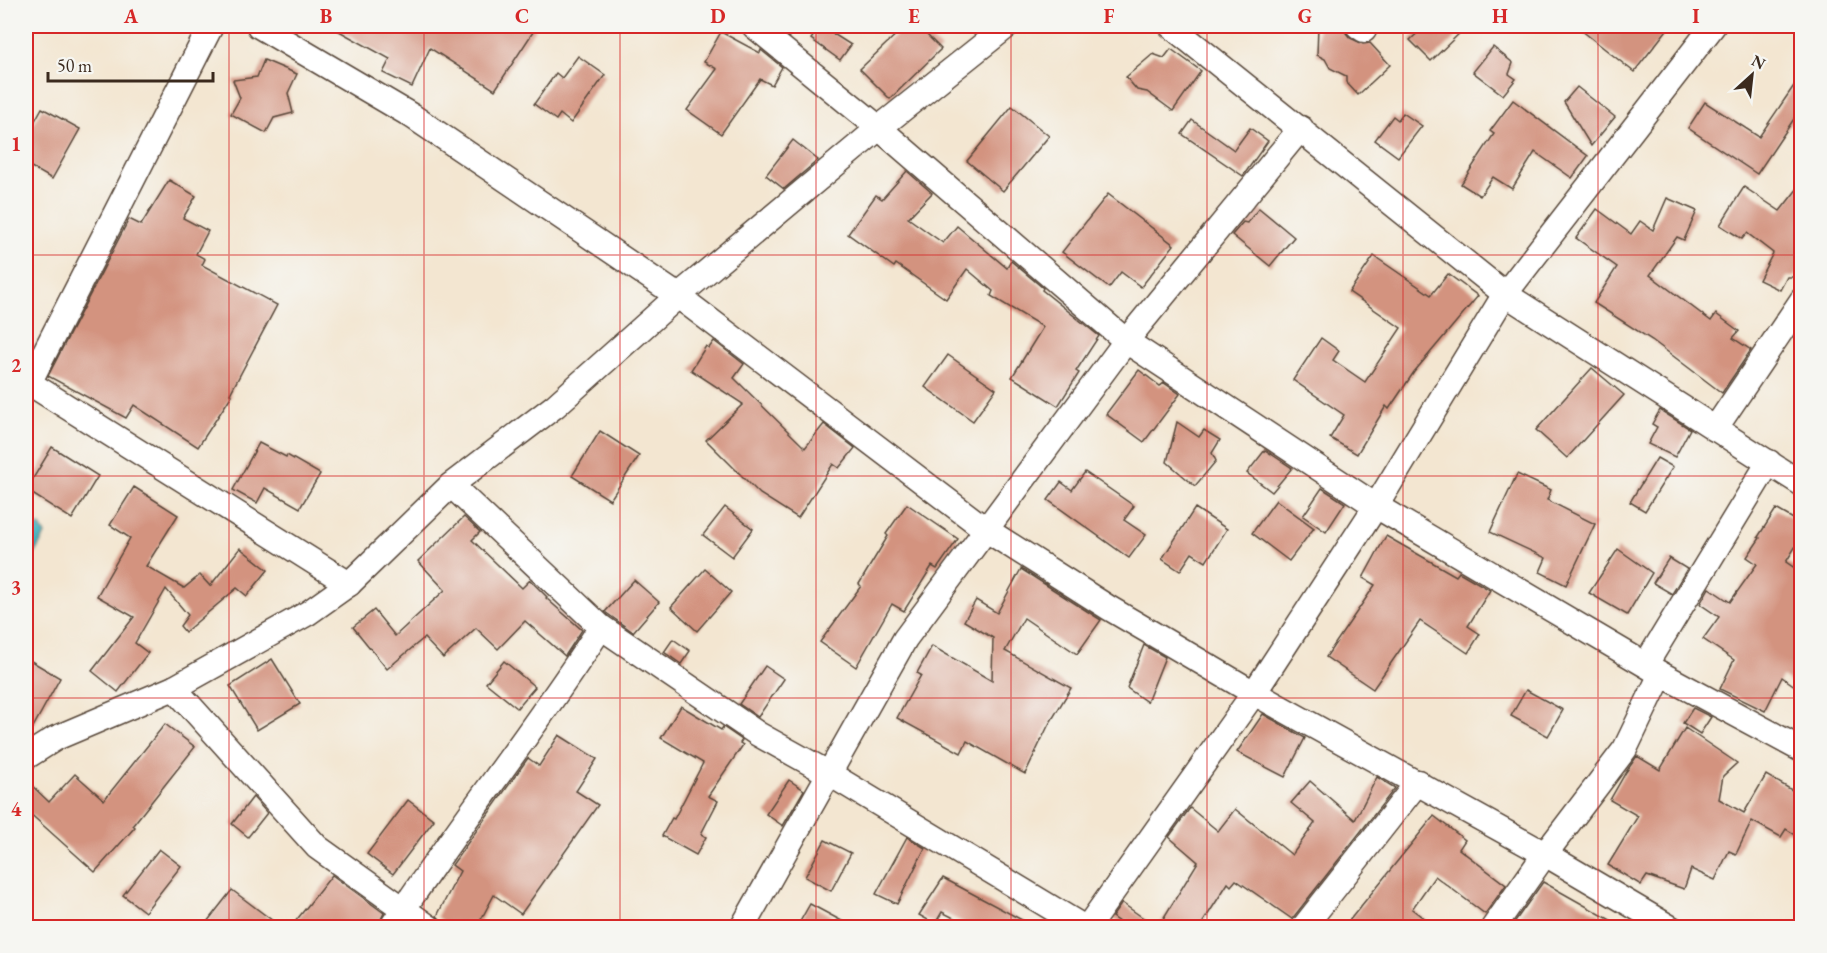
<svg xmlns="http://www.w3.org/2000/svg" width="1827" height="953" font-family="'EB Garamond',serif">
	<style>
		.water { fill: #41b1bc; stroke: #3e6e6d; stroke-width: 1.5 }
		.building { fill: #d3937f }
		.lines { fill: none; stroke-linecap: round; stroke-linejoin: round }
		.street-casing { stroke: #574639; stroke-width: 27 }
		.street { stroke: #fff; stroke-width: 24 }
		.grid { fill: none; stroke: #d62828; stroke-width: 1.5; stroke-opacity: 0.55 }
		.neatline { fill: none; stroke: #d62828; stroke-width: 2 }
		.grid-label { font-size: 20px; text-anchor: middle; font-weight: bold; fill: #d62828 }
	</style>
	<rect width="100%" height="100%" fill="#f6f6f2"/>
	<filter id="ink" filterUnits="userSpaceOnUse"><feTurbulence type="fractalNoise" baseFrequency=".0167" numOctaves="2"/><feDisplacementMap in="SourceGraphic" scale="12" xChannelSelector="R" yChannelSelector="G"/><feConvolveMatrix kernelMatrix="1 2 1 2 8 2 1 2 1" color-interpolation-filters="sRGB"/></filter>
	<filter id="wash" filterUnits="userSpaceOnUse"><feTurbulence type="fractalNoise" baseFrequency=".008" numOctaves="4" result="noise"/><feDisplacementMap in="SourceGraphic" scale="24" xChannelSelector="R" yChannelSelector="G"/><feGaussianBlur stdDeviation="1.35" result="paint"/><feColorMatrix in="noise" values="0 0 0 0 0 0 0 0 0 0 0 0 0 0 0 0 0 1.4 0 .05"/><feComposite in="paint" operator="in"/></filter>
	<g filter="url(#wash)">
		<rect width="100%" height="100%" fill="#f3e6d1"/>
		<path class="water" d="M 26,525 L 40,526 L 45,535 L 26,568 Z"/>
		<g id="blocks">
			<g class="building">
				<path d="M 330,26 L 537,26 L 495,90 L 430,48 L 412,87 L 383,73 L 390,59 Z"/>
				<path d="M 821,26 L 851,45 L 840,60 L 811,39 Z"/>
				<path d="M 905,26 L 918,26 L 941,49 L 890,99 L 860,69 Z"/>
				<path d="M 1318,26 L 1344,26 L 1346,33 L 1350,38 L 1363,44 L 1370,43 L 1390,65 L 1358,95 L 1346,82 L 1346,76 L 1330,68 L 1325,59 L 1317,55 Z"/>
				<path d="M 1425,26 L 1467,26 L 1431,61 L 1410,40 Z"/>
				<path d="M 1576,26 L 1670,26 L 1634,72 Z"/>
				<path d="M 721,32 L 760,53 L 761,50 L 782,67 L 772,85 L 760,79 L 721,134 L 687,110 L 717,69 L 704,62 Z"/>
				<path d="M 1493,47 L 1513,63 L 1509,74 L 1516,79 L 1503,95 L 1473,72 Z"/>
				<path d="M 1171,49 L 1201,71 L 1173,111 L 1147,92 L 1137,90 L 1126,77 L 1153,54 L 1164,58 Z"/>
				<path d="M 578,56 L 605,75 L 571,123 L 560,114 L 556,120 L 534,104 L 556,73 L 562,78 Z"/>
				<path d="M 264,60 L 297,74 L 288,93 L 293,113 L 274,118 L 266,133 L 231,114 L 240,98 L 233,80 L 257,77 Z"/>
				<path d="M 1802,74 L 1802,107 L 1757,174 L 1688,128 L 1705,102 L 1759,137 Z"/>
				<path d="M 1577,87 L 1615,117 L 1591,146 L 1564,102 Z"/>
				<path d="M 1513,100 L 1588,156 L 1572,178 L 1535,152 L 1512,189 L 1493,177 L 1480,196 L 1461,184 L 1494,134 L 1490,131 Z"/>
				<path d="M 1012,106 L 1049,136 L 1003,191 L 967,161 Z"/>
				<path d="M 42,108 L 80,129 L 52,179 L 26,164 L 26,137 Z"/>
				<path d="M 1403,113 L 1422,126 L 1398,157 L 1375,140 L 1393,116 L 1398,120 Z"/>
				<path d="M 1192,120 L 1234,150 L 1250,128 L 1268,141 L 1243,176 L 1182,134 Z"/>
				<path d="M 793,140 L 818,160 L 784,189 L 766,175 Z"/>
				<path d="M 907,171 L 932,193 L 908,218 L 943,243 L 957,226 L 1007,268 L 1011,261 L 1043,288 L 1042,290 L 1099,336 L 1076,371 L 1079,373 L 1058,406 L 1012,377 L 1043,327 L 991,296 L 993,291 L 967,269 L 946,299 L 896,264 L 894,267 L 848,234 L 876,195 L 882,199 Z"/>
				<path d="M 169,180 L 196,196 L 183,218 L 208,231 L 196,254 L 205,259 L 202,265 L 277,305 L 230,394 L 232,395 L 198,447 L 134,405 L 126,418 L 48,376 L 129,219 L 141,225 Z"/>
				<path d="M 1802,183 L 1802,263 L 1795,277 L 1787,277 L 1780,290 L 1759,280 L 1773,253 L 1747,233 L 1742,239 L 1720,225 L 1744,187 L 1780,211 Z"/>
				<path d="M 1108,194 L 1174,245 L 1141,287 L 1121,272 L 1109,288 L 1062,252 Z"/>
				<path d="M 1667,198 L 1697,211 L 1684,240 L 1677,237 L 1650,275 L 1711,321 L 1716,314 L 1739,331 L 1733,338 L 1751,350 L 1722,393 L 1652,340 L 1594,303 L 1617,267 L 1576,238 L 1597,209 L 1631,234 L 1640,221 L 1653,230 Z"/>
				<path d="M 1259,208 L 1294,237 L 1270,266 L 1232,235 L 1243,222 L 1247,223 Z"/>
				<path d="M 1374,256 L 1431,295 L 1448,274 L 1478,296 L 1414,372 L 1389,409 L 1386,406 L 1357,454 L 1330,438 L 1344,415 L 1293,380 L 1321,338 L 1339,351 L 1333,360 L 1365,382 L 1401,328 L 1349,292 Z"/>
				<path d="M 714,341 L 744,364 L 734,378 L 805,448 L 824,424 L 855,448 L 839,468 L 833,464 L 798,518 L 760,494 L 706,440 L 743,404 L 691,370 L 706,346 L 709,348 Z"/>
				<path d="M 948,355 L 996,389 L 973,421 L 925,387 Z"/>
				<path d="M 1592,368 L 1624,395 L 1567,458 L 1536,430 Z"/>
				<path d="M 1139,370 L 1160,386 L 1164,383 L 1180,394 L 1144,442 L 1106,414 Z"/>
				<path d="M 1660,410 L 1690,429 L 1675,457 L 1648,444 L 1657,427 L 1652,424 Z"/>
				<path d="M 1177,422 L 1199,437 L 1204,430 L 1220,440 L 1212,453 L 1216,461 L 1195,486 L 1167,462 Z"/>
				<path d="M 600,431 L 639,456 L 610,500 L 572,476 Z"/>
				<path d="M 259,443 L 286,457 L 287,455 L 320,474 L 300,508 L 265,488 L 257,503 L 233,490 Z"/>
				<path d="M 52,447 L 98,476 L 72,519 L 26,490 Z"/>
				<path d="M 1265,450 L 1292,468 L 1272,492 L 1247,473 Z"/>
				<path d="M 1657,458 L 1673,467 L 1645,511 L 1630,502 Z"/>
				<path d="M 1085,472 L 1134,506 L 1124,520 L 1146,535 L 1129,558 L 1048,500 L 1061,482 L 1072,490 Z"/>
				<path d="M 1517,474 L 1551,490 L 1547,500 L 1595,524 L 1566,585 L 1540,572 L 1546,558 L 1490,532 Z"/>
				<path d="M 134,487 L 178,515 L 146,566 L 184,588 L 200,575 L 210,586 L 240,548 L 268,570 L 247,596 L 237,588 L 185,632 L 180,626 L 188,615 L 166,589 L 135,643 L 148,653 L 118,692 L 92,671 L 134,617 L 97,596 L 130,538 L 110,525 Z"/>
				<path d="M 1322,488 L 1345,503 L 1326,532 L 1303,516 Z"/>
				<path d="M 1276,500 L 1314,528 L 1289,561 L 1252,533 Z"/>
				<path d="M 907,504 L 958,539 L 937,569 L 932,566 L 904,611 L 892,604 L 856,667 L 820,642 L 861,586 L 859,584 L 888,536 L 886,534 Z"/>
				<path d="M 725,507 L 753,529 L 732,557 L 703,535 Z"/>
				<path d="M 1195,508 L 1227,529 L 1206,562 L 1192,553 L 1180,571 L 1162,559 Z"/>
				<path d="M 1776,509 L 1802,524 L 1802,536 L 1786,562 L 1802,573 L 1802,691 L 1782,677 L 1765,711 L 1720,689 L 1734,660 L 1703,639 L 1719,617 L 1700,604 L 1709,588 L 1730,602 L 1757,564 L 1747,557 L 1760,538 L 1758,537 Z"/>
				<path d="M 464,517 L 480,532 L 472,540 L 522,588 L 530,580 L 547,597 L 546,598 L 582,630 L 565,656 L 525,621 L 498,649 L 476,628 L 443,658 L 424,638 L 387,669 L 353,627 L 374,610 L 395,636 L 445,590 L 418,561 Z"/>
				<path d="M 1386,536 L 1456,576 L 1459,572 L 1490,590 L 1468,626 L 1480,634 L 1468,653 L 1420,621 L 1373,689 L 1326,657 L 1375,585 L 1363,578 Z"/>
				<path d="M 1618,549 L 1652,573 L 1627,615 L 1589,593 Z"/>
				<path d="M 1669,558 L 1687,569 L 1672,594 L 1653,583 Z"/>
				<path d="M 705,569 L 731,592 L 697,631 L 671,607 Z"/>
				<path d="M 1021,569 L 1101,620 L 1077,654 L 1024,618 L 1005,651 L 1071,688 L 1048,726 L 1025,774 L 967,741 L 961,753 L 897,718 L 921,675 L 917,673 L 932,646 L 992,681 L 993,638 L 964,621 L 976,600 L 997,613 Z"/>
				<path d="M 634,580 L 659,602 L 633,632 L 605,612 Z"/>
				<path d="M 673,639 L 690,651 L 681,664 L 664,652 Z"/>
				<path d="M 1144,645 L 1165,657 L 1147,702 L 1127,688 Z"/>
				<path d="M 26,658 L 60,678 L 26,740 Z"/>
				<path d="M 272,659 L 300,704 L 257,730 L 230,686 Z"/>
				<path d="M 504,661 L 535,687 L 517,708 L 486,683 Z"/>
				<path d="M 765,666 L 784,679 L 758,717 L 739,704 Z"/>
				<path d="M 1526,690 L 1563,710 L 1548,736 L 1511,716 Z"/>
				<path d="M 681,706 L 721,730 L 723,727 L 742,740 L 740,743 L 743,745 L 708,796 L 718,801 L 701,834 L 706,837 L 696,855 L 662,836 L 672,818 L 674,819 L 703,763 L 661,738 Z"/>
				<path d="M 1693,708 L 1711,717 L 1700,734 L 1683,723 Z"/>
				<path d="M 1263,714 L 1305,738 L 1285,777 L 1237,752 Z"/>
				<path d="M 165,724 L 195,747 L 133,825 L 135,827 L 95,872 L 26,810 L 26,780 L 49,802 L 75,774 L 104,800 Z"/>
				<path d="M 1685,728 L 1737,763 L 1723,776 L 1719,799 L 1744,813 L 1766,775 L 1802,796 L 1802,839 L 1786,829 L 1781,837 L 1752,821 L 1736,854 L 1729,851 L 1715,880 L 1691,869 L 1684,889 L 1647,876 L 1641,885 L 1608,865 L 1638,816 L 1610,800 L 1626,772 L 1637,756 L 1660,770 Z"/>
				<path d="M 559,735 L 597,759 L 576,791 L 598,805 L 521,914 L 494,895 L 477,927 L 444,927 L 443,922 L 437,916 L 460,871 L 452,865 L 528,758 L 539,766 Z"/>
				<path d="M 1377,777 L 1395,788 L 1292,919 L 1236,880 L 1231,886 L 1228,883 L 1200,927 L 1158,927 L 1198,862 L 1169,837 L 1190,808 L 1218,831 L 1235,809 L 1292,855 L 1315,823 L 1291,803 L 1310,781 L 1355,820 Z"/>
				<path d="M 789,780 L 804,790 L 783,826 L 766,814 Z"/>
				<path d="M 253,797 L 267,813 L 248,837 L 232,824 Z"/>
				<path d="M 408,800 L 434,820 L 393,874 L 367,854 Z"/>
				<path d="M 1434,816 L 1465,840 L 1459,849 L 1506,885 L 1485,914 L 1435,876 L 1412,909 L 1435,927 L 1344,927 Z"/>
				<path d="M 907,837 L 925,848 L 897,904 L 876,894 Z"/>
				<path d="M 825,840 L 851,853 L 831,891 L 805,877 Z"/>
				<path d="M 159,849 L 181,866 L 145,912 L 123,895 Z"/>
				<path d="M 332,875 L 384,913 L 377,927 L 291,927 Z"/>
				<path d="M 943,878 L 1035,927 L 972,927 L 942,912 L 935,924 L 919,915 Z"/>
				<path d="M 1543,882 L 1623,927 L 1511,927 Z"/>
				<path d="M 232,890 L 281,927 L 203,927 Z"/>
				<path d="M 1122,903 L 1156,927 L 1126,927 L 1112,917 Z"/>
				<path d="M 810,904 L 853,927 L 797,927 Z"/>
			</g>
		</g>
	</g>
	<g filter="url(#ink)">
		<use href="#blocks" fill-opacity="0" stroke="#574639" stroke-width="1.5"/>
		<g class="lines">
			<defs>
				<g id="street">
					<path d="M 259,26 L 412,116 L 678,296 L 985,529 L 1109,608 L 1254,693 L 1545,854 L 1671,928"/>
					<path d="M 754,26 L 879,128 L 1126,341 L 1376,506 L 1661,674 L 1802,750"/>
					<path d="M 1171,26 L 1505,294 L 1802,484"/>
					<path d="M 1358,26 L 1364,30"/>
					<path d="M 26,381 L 349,584"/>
					<path d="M 26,389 L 211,26"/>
					<path d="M 1715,429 L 1802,300"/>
					<path d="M 451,485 L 601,627 L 758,734 L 828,773 L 1085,928"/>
					<path d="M 1646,664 L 1769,462"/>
					<path d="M 174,688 L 317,847 L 430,928"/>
					<path d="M 26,757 L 56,738 L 174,688 L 308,613 L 349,584 L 451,485 L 555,406 L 678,296 L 879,128 L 1007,26"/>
					<path d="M 391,928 C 458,825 535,730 601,627"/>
					<path d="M 742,928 L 905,639 L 1126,341 L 1301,128"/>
					<path d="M 1087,928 L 1254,693 L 1376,506 L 1505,294 L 1713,26"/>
					<path d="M 1303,928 L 1418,782"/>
					<path d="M 1493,928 L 1545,854 L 1625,749 L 1661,674"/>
				</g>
			</defs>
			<use href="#street" class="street-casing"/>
			<use href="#street" class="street"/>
		</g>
	</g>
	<path class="grid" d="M 229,26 L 229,928M 424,26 L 424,928M 620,26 L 620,928M 816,26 L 816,928M 1011,26 L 1011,928M 1207,26 L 1207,928M 1403,26 L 1403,928M 1598,26 L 1598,928M 26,255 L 1802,255M 26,476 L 1802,476M 26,698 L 1802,698"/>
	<rect width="1827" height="953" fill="none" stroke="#f6f6f2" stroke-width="66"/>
	<g transform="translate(1752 75) rotate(27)" stroke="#f6f6f2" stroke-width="4.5" paint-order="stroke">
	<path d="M0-4.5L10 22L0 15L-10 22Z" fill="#3b2a1e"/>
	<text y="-9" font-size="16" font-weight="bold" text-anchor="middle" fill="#3b2a1e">N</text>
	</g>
	<path d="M48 72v9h165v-9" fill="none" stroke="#3b2a1e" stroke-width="3"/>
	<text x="57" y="72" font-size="18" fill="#3b2a1e" stroke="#f6f6f2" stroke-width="4.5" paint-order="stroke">50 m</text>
	<rect x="33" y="33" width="1761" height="887" class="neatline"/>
	<g class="grid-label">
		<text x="131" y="23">A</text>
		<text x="326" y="23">B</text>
		<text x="522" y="23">C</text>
		<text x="718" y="23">D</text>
		<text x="914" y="23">E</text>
		<text x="1109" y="23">F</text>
		<text x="1305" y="23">G</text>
		<text x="1500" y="23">H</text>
		<text x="1696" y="23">I</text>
		<text x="16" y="151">1</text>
		<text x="16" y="372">2</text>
		<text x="16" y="594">3</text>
		<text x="16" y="816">4</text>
	</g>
</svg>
